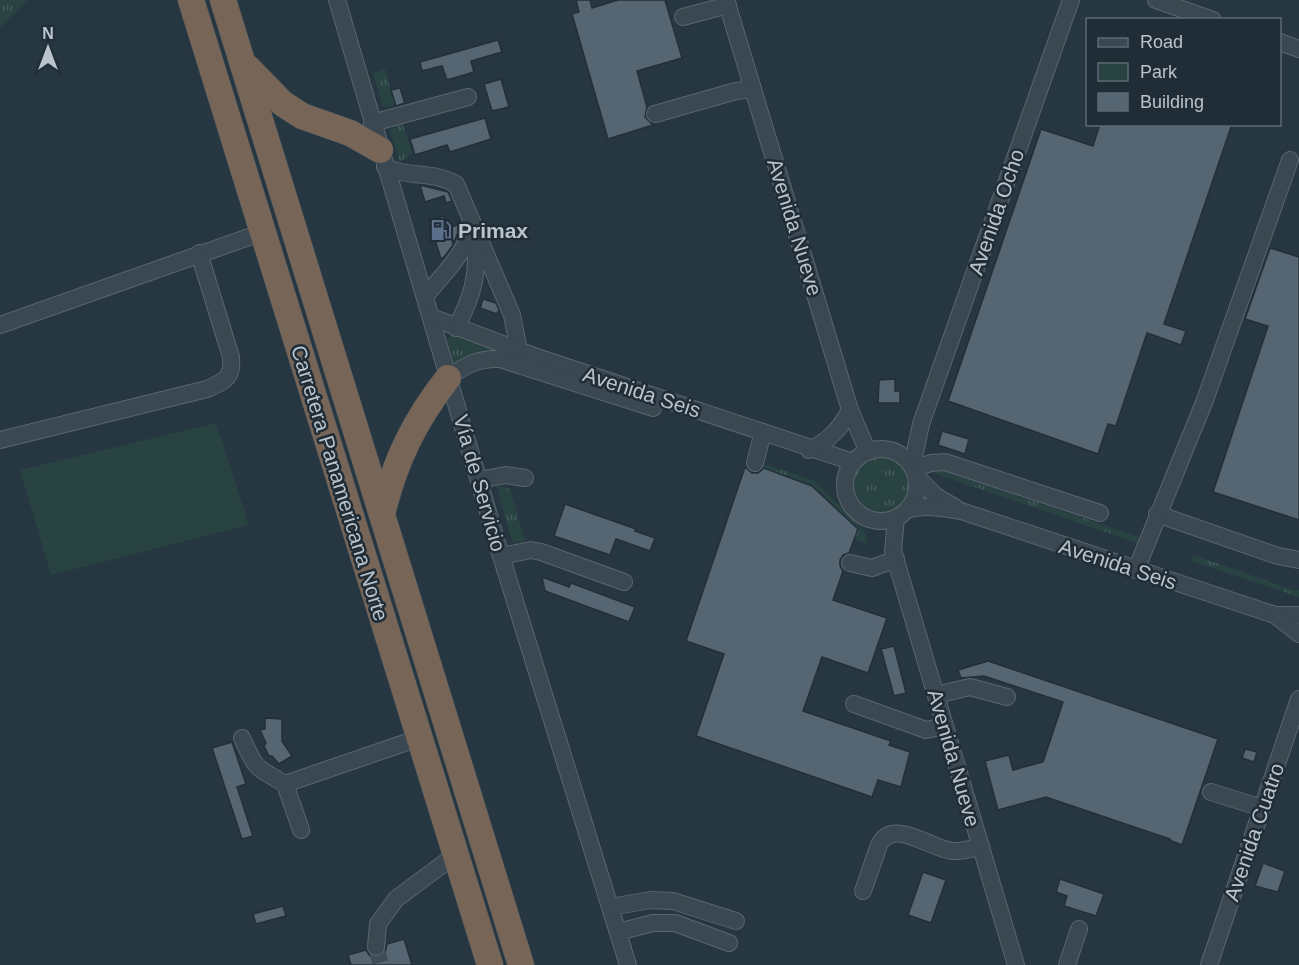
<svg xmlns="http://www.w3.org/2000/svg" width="1299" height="965" font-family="Arial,sans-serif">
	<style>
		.grass { fill: url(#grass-tufts) }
		.park { fill: #294342 }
		.building { fill: #556572; stroke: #222f39; stroke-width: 1.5 }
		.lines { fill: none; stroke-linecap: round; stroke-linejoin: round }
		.minor-tunnel { stroke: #3d4c57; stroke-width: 16; stroke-dasharray: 16 8; stroke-linecap: butt }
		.minor-casing { stroke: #59666f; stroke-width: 18 }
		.highway-casing { stroke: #46535c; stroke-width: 27 }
		.minor { stroke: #3b4852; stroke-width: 16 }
		.highway { stroke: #776658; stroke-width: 26 }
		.labels { text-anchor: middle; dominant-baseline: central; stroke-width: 5; stroke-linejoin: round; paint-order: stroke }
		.street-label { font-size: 21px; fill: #b8c3cc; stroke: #202d37 }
		.poi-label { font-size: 21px; font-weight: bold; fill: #b8c3cc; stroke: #202d37; text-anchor: start }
	</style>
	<defs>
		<pattern id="grass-tufts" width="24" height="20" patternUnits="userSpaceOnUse" patternTransform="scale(1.5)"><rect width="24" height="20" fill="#294342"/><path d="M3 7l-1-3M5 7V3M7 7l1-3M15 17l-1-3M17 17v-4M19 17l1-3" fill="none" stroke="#465c5c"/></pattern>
	</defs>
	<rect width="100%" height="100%" fill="#273742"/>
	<g class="grass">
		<path d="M 0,0 L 28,0 L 0,28 Z"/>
		<path d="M 385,69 L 395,104 L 383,107 L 373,73 Z"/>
		<path d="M 402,122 L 412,153 L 400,162 L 390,130 Z"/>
		<path d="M 451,335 L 457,335 L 506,351 L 475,353 L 454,362 L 447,339 Z"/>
		<circle cx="881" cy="484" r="29"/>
		<path d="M 762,465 L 767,465 L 815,481 L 865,532 L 868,544 L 854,539 L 857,529 L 812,486 L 761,467 Z"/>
		<path d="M 940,469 L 1139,537 L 1137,543 L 934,473 Z"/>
		<path d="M 496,485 L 510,489 L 525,541 L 513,543 Z"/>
		<path d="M 1193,555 L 1296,591 L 1299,590 L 1299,597 L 1191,561 Z"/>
	</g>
	<path class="park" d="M 216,423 L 249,525 L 51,575 L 20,470 Z"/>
	<g class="building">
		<path d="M 576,0 L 590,0 L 592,8 L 618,0 L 665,0 L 682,58 L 637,71 L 647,107 L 645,117 L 653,125 L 608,139 L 572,14 L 579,12 Z"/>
		<path d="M 498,40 L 502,52 L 471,61 L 474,72 L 447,80 L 442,66 L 422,71 L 420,62 Z"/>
		<path d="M 501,79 L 509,107 L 492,111 L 484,84 Z"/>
		<path d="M 400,88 L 405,103 L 396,106 L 391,90 Z"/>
		<path d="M 485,118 L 491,139 L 450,152 L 447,145 L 415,155 L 410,139 Z"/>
		<path d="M 1100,124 L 1232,124 L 1164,324 L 1186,331 L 1181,345 L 1147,333 L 1116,426 L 1108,424 L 1098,454 L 948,401 L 1041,129 L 1093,146 Z"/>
		<path d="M 420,185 L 448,192 L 452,201 L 446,203 L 444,196 L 425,202 Z"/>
		<path d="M 444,216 L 447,228 L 461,224 L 455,240 L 452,241 L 453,245 L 444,257 L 441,259 L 429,220 Z"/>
		<path d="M 1270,248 L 1299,257 L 1299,520 L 1213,492 L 1268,326 L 1245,319 Z"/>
		<path d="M 483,299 L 496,303 L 499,310 L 497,314 L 480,308 Z"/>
		<path d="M 895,379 L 895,391 L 900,391 L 900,403 L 878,403 L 879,380 Z"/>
		<path d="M 942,431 L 969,439 L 965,454 L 938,445 Z"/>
		<path d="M 745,467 L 752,473 L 758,473 L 764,468 L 812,486 L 858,529 L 849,553 L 843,555 L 840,560 L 840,566 L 843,571 L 833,600 L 887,618 L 868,673 L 822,657 L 803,711 L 891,741 L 889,745 L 910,752 L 901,787 L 878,780 L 872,797 L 696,736 L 724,654 L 686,641 Z"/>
		<path d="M 565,504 L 636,529 L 635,531 L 655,538 L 650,551 L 616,539 L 610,555 L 554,536 Z"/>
		<path d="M 542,577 L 569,587 L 571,583 L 635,607 L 629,622 L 545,591 Z"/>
		<path d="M 894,646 L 906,693 L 894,696 L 881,649 Z"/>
		<path d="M 988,661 L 1218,739 L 1182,845 L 1169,840 L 1170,839 L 1046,797 L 998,810 L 985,761 L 1009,755 L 1013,770 L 1043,762 L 1063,702 L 984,676 L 961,678 L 958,670 Z"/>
		<path d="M 265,718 L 282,719 L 282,741 L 292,756 L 279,764 L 272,756 L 269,756 L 264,746 L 266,743 L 260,730 L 265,729 Z"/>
		<path d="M 232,742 L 246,784 L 237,787 L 253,836 L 242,839 L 212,748 Z"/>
		<path d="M 1245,749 L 1257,752 L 1254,762 L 1242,758 Z"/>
		<path d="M 1263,863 L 1285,871 L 1278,892 L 1255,886 Z"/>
		<path d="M 923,872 L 946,880 L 931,923 L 908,915 Z"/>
		<path d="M 1060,879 L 1104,894 L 1096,916 L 1064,906 L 1067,896 L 1056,892 Z"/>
		<path d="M 283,906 L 286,916 L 256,924 L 253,914 Z"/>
		<path d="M 404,939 L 412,965 L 351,965 L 348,955 L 366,950 L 370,956 L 380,957 L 385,952 L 387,944 Z"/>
	</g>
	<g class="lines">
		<path class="minor-tunnel" d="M 376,947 L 381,965"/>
		<defs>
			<g id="minor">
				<path d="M 337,0 L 501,556 L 628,965"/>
				<path d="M 726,0 L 850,410 L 868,452"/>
				<path d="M 1156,0 L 1213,20"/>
				<path d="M 683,17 L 728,5"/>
				<path d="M 1280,42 L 1299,49"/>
				<path d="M 655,114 L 736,91 L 753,89"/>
				<path d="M 372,123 L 468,97"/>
				<path d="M 385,167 C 408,178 434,171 456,184 L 512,315 L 519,351"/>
				<path d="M 425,297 C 442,274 466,255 471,226"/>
				<path d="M 431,317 L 534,356 L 853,462"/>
				<path d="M 0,325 L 263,232"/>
				<path d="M 456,328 C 472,297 479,275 475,240"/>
				<path d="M 448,378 C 465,365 479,358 500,359 L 653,408"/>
				<path d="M 0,440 L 207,389 C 225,381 233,378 231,357 L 199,253"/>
				<circle cx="881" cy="485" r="36"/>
				<path d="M 809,450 C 829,441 840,429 850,410"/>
				<path d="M 755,463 L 763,432"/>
				<path d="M 912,466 L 921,424 L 1071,0"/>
				<path d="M 913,469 L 931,463 L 945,462 L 1100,513"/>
				<path d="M 917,477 L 936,496 L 956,508"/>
				<path d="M 479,480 L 506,475 L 525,478"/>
				<path d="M 909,509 C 927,505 943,508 961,511 L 1275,615 L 1299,615"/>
				<path d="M 1157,514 L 1278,556 L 1299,560"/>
				<path d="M 896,518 L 893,551 L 1016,965"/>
				<path d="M 501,556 L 531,550 L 541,552 L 624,582"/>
				<path d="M 850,563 L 872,568 L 896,559"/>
				<path d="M 1136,570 L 1205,400 L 1290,160"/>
				<path d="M 1275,615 L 1299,634"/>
				<path d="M 936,695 L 970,687 L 1007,697"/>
				<path d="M 854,704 L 926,730 L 945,726"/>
				<path d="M 242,738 C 256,770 256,767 285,784 L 301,830"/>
				<path d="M 285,784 L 419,738"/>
				<path d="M 1211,792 L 1262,808"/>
				<path d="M 863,891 L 879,845 C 893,817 931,849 952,851 C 961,852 972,848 981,847"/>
				<path d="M 610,907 L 651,900 L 673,901 L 736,921"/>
				<path d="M 618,932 L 653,923 L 675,923 L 729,943"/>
				<path d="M 376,947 L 378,924 L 396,899 L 455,855"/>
				<path d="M 1067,965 L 1079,929"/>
				<path d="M 1209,965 L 1299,699"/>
			</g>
			<g id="highway">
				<path d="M 191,0 L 490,965"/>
				<path d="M 223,0 L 521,965"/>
				<path d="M 248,68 L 282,103 L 302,116 L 350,133 L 380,150"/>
				<path d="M 382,514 C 395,461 414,421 448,378"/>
			</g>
		</defs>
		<use href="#minor" class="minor-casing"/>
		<use href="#highway" class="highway-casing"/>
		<use href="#minor" class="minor"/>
		<use href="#highway" class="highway"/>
	</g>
	<defs>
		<symbol id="fuel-bare" viewBox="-9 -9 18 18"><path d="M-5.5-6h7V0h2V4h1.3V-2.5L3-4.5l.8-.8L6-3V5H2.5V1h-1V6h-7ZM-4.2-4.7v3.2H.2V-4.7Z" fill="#5c6f8a" stroke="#202d37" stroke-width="2.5" paint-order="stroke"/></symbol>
	</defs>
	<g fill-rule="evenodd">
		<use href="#fuel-bare" x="426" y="215" width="30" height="30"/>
	</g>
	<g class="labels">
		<g class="street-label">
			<text transform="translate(996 212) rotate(-71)">Avenida Ocho</text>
			<text transform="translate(795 227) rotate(73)">Avenida Nueve</text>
			<text transform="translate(642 392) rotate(18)">Avenida Seis</text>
			<text transform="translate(340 483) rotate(73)">Carretera Panamericana Norte</text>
			<text transform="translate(480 483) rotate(74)">Vía de Servicio</text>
			<text transform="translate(1118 564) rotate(18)">Avenida Seis</text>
			<text transform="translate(954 758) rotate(74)">Avenida Nueve</text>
			<text transform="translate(1254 832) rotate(-71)">Avenida Cuatro</text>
		</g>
		<g class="poi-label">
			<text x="458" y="230">Primax</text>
		</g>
	</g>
	<rect x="1086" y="18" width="195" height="108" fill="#202d37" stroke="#5d6973" stroke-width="1.5"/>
	<rect x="1098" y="38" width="30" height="9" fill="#3b4852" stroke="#5d6973" stroke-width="1.5"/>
	<text x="1140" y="48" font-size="18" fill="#b8c3cc">Road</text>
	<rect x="1098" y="63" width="30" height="18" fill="#294342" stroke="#5d6973" stroke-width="1.5"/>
	<text x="1140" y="78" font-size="18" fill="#b8c3cc">Park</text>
	<rect x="1098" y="93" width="30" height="18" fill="#556572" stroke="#5d6973" stroke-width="1.5"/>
	<text x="1140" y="108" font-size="18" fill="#b8c3cc">Building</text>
	<g transform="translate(48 48)" stroke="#202d37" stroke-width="4.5" paint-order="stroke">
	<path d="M0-4.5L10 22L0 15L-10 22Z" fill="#b8c3cc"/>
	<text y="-9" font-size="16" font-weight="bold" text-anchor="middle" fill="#b8c3cc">N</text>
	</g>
</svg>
